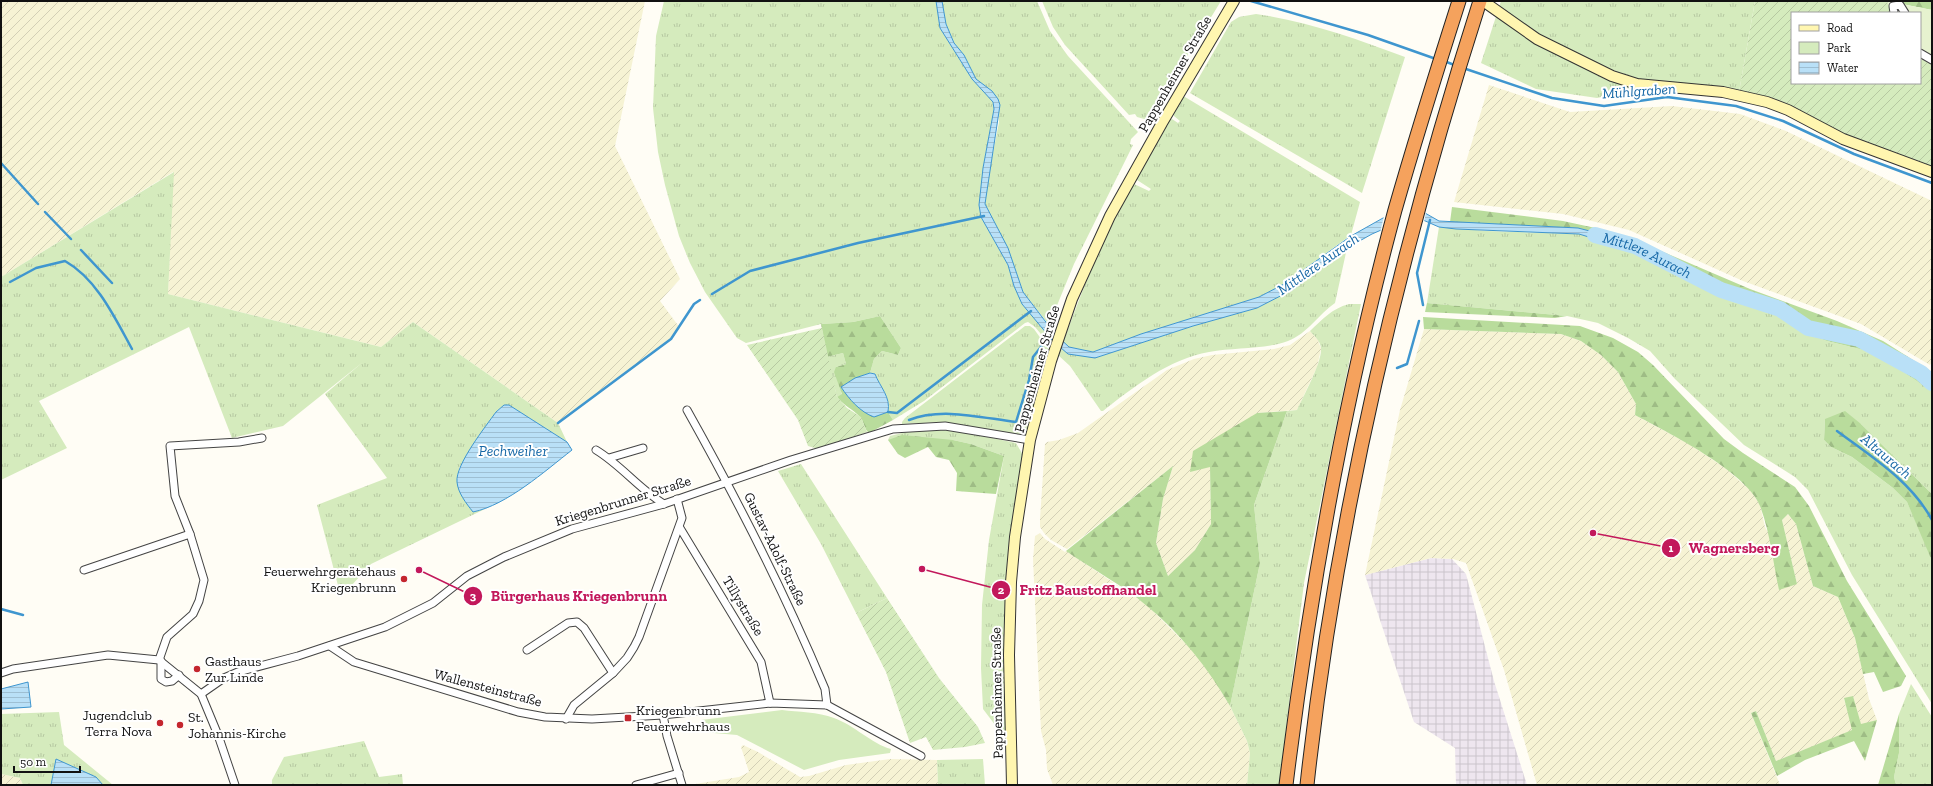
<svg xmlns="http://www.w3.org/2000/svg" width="1933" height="786" font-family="'Zilla Slab',serif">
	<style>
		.industrial { fill: url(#industrial-grid) }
		.farmland { fill: url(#farmland-furrows) }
		.grass { fill: url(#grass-tufts) }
		.forest { fill: url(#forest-firs) }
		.park { fill: #d5ebbd }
		.garden { fill: url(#garden-furrows) }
		.pitch { fill: #e6f2cf }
		.water { fill: url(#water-rules); stroke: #3f96cf }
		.pier { fill: #fffdf5 }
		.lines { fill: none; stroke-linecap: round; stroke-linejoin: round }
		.stream { stroke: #3f96cf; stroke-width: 2.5 }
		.river { stroke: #b9e0f7; stroke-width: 16 }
		.street-casing { stroke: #444; stroke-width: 9 }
		.secondary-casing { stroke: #333; stroke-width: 12 }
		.highway-casing { stroke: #222; stroke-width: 15 }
		.street { stroke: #fff; stroke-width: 7 }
		.secondary { stroke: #fff6b0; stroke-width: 10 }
		.highway { stroke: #f5a25d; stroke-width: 13 }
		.poi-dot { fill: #c4262e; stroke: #fff; stroke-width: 1.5 }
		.labels { text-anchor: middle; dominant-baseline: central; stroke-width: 4; stroke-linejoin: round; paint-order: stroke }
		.street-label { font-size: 14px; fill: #111; stroke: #fff }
		.poi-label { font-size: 14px; fill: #111; stroke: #fff; text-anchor: start }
		.water-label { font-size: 15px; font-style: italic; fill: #1768a6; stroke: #fff }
		.leader { fill: none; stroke: #c2185b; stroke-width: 1.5 }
		.callout-dot { fill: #c2185b; stroke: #fff; stroke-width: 1.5 }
		.mark-label { font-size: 12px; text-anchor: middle; font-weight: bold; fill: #fff }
		.callout-label { font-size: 15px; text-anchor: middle; font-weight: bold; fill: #c2185b; stroke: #fff; stroke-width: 4; stroke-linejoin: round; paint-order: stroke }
	</style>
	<defs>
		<pattern id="industrial-grid" width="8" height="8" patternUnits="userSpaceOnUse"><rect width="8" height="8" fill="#eee6ef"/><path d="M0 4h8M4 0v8" fill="none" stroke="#cbc4cc"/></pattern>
		<pattern id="farmland-furrows" width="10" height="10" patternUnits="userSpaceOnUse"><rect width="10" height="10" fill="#f6f3d4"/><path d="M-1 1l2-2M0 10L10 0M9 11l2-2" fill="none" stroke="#d2cfb5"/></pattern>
		<pattern id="grass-tufts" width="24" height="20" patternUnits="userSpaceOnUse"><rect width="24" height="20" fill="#d5ebbd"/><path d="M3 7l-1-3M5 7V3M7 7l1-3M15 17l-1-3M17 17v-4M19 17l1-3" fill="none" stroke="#b6c8a1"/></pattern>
		<pattern id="forest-firs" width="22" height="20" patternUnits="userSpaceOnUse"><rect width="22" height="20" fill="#b9dc9c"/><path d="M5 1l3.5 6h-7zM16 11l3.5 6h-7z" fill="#9ebc85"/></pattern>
		<pattern id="garden-furrows" width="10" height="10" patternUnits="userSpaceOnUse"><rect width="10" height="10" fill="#d5ebbd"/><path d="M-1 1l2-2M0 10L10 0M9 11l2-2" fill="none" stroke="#b6c8a1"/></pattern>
		<pattern id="water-rules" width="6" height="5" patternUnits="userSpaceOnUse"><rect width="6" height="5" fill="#b9e0f7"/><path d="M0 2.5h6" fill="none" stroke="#9ebfd3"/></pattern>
	</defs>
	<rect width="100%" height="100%" fill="#fffdf5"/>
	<path class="industrial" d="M 1431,558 L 1452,559 L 1466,574 L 1494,681 L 1527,785 L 1456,785 L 1455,748 L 1414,722 L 1365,575 Z"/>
	<g class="farmland">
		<path d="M 1,1 L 645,1 L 615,146 L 680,279 L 660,301 L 680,328 L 671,339 L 558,423 L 413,322 L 381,347 L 168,294 L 173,172 L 1,277 Z"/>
		<path d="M 1489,85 L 1570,112 L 1672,106 L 1740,114 L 1786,131 L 1932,201 L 1932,362 L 1930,365 L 1861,324 L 1743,281 L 1629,230 L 1563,214 L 1454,202 Z"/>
		<path d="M 1424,329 L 1561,334 L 1581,341 L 1601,355 L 1618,372 L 1636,404 L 1635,415 L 1689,444 L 1725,468 L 1751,491 L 1760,505 L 1765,527 L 1797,584 L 1782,520 L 1788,514 L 1796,524 L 1813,586 L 1838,597 L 1855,638 L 1869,699 L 1877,720 L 1861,725 L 1853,696 L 1844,699 L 1853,730 L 1776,761 L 1756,711 L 1751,713 L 1780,785 L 1537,785 L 1504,670 L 1466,563 L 1453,559 L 1431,558 L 1365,575 L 1400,410 Z"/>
		<path d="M 1310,331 L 1318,340 L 1321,349 L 1317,367 L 1297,410 L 1257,413 L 1210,467 L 1211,524 L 1195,550 L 1168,576 L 1156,543 L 1163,499 L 1173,466 L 1067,549 L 1051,540 L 1044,533 L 1040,527 L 1040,519 L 1045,444 L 1047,442 L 1059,440 L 1078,433 L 1167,370 L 1194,359 L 1212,355 L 1274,349 L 1290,345 Z"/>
		<path d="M 1040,533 L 1045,539 L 1065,552 L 1066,551 L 1147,605 L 1190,648 L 1213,677 L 1230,706 L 1247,741 L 1250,753 L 1247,785 L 1053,785 L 1047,769 L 1046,750 L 1041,731 L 1033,559 L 1035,536 Z"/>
		<path d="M 743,745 L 758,752 L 800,777 L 809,776 L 846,765 L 890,759 L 937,760 L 938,785 L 689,785 L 739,777 L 749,772 L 741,747 Z"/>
		<path d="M 1,774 L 20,778 L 23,785 L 1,785 Z"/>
	</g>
	<g class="grass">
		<path d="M 664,1 L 936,1 L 940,28 L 972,79 L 993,101 L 994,109 L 983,168 L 979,205 L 981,217 L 1008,265 L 1014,286 L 1022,304 L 1053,341 L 1051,346 L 1035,327 L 1028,322 L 1025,323 L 924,401 L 893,420 L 888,412 C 891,397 880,387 875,374 L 870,373 L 874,359 L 882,351 L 898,355 L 901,348 L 880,316 L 853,322 L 821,324 L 746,343 L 737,338 L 705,292 L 690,263 L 679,236 L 665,185 L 658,152 L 653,108 L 656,36 Z"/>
		<path d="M 942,1 L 1037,1 L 1050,31 L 1068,56 L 1138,132 L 1131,139 L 1130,144 L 1133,145 L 1074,264 L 1049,325 L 1023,292 L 1016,271 L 985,204 L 986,189 L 999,122 L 998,99 L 976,80 L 964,55 L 954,43 L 946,24 Z"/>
		<path d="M 1042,1 L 1221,1 L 1148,120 L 1137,117 L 1135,114 L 1129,115 L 1065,45 L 1053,27 Z"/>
		<path d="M 1501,1 L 1755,1 L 1739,92 L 1667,84 L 1597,98 L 1536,89 L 1481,63 Z"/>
		<path d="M 1256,14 C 1307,21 1357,39 1405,57 L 1362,193 L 1190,93 L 1231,22 L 1239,17 Z"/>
		<path d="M 1182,97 L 1185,97 L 1360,202 L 1351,235 L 1284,284 L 1259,297 L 1141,334 L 1093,352 L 1069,347 L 1063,342 L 1092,266 L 1131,186 L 1134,184 L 1149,191 L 1151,189 L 1137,180 L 1136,175 L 1169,120 L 1172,119 L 1178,123 L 1180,121 L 1174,116 L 1173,112 Z"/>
		<path d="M 174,172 L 168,294 L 381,347 L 413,322 L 558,423 L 567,442 L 509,405 L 504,405 L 496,412 L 459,468 L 473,512 L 485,509 L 371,564 L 341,597 L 317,505 L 387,478 L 325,394 L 363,362 L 283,426 L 232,438 L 189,327 L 39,401 L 67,448 L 1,480 L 1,277 Z"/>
		<path d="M 1439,227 L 1488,231 L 1579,234 L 1615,245 L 1642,255 L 1720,295 L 1778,314 L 1802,332 L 1827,341 L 1876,353 L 1927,386 L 1932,391 L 1932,494 L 1861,424 L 1825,419 L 1824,440 L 1831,447 L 1852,457 L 1893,488 L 1907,502 L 1923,537 L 1932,561 L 1932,704 L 1852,575 L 1808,490 L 1795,477 L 1744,445 L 1675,379 L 1650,351 L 1628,338 L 1598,323 L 1567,316 L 1427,303 Z"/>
		<path d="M 1347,248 L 1335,303 C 1319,314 1307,334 1288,341 C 1263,350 1235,347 1209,352 C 1169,359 1135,386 1103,411 L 1101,411 L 1070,366 L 1058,355 L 1060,349 L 1095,358 L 1193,326 L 1257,308 L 1292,290 Z"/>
		<path d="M 1349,304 L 1361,304 L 1304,583 L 1279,785 L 1247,785 L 1250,753 L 1247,741 L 1230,706 L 1260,563 L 1254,505 L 1287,411 L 1297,410 C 1303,397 1322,362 1321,349 C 1321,341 1314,336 1310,331 C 1323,319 1331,309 1349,304 Z"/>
		<path d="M 1025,326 L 1030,326 L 1034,329 L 1049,350 L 1027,429 L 1022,433 L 1014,435 L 944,422 L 902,424 L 902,422 L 905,418 Z"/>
		<path d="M 843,353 L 846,364 L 836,367 L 842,395 L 837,397 L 827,357 Z"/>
		<path d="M 940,430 L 959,431 L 1016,443 L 1023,455 L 1013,516 L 1006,585 L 1005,738 L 983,709 L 981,668 L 982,605 L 989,540 L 1004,456 L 971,444 L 953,440 L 888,440 L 890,436 L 906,432 Z"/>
		<path d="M 801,464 L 887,598 L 856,613 L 821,544 L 778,471 Z"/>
		<path d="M 1911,684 L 1932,717 L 1932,785 L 1896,785 L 1894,777 L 1899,753 L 1899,714 Z"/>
		<path d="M 59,712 L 64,745 L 113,785 L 23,785 L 20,778 L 1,774 L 1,714 Z"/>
		<path d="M 364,741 L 379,777 L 402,774 L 403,785 L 272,785 L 272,780 L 284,757 Z"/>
		<path d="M 983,759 L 985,785 L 938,785 L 937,760 Z"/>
	</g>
	<g class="forest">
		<path d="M 1887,1 L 1932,1 L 1932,10 Z"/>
		<path d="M 1452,207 L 1563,221 L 1600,229 L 1633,239 L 1750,289 L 1837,321 L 1883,341 L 1932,372 L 1932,391 L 1876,353 L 1827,341 L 1802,332 L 1778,314 L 1720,295 L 1642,255 L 1615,245 L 1617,239 L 1578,228 L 1450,222 Z"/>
		<path d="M 1427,303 L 1567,316 L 1555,318 L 1425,312 Z"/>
		<path d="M 880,316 L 901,348 L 898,355 L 882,351 L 874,359 L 870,373 L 864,375 L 859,407 L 874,417 L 888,412 L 893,420 L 869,433 C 864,429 864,421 860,417 C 853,409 844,406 837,397 L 842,394 L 834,372 L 836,367 L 846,364 L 843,353 L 827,357 L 821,324 L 853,322 Z"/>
		<path d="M 1423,317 L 1580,326 L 1613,338 L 1638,352 L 1653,365 L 1724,439 L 1743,453 L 1795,487 L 1809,506 L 1847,581 L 1906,676 L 1901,686 L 1883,692 L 1874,672 L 1863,674 L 1855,638 L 1838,597 L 1813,586 L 1796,524 L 1788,514 L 1782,520 L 1797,584 L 1779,590 C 1773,562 1770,532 1760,506 C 1747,472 1667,432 1635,415 L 1636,404 L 1618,372 L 1601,355 L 1581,341 L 1561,334 L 1424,329 Z"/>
		<path d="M 1287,411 L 1254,505 L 1260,563 L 1230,706 C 1208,668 1181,634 1147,606 C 1122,585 1092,569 1066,551 L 1173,466 L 1163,499 L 1156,543 L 1168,576 L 1195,550 L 1211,524 L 1210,467 L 1190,472 L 1193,451 L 1257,413 Z"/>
		<path d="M 1845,411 L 1861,424 L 1932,494 L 1932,561 L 1907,502 L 1893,488 L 1852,457 L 1831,447 L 1824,440 L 1825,419 Z"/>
		<path d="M 902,435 L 953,440 L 971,444 L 1004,456 L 996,494 L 956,491 L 957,473 L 949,460 L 936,457 L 928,447 L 905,458 L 898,454 L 888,440 Z"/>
		<path d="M 1853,696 L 1861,724 L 1877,720 L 1865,761 L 1854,741 L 1805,760 L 1777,776 L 1751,713 L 1756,711 L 1776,761 L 1852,730 L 1844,698 Z"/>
		<path d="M 1899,714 L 1899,753 L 1894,777 L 1896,785 L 1878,785 Z"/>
	</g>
	<path class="park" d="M 782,710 C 798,712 818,712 834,718 C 854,725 872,744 891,749 L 890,753 L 839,760 L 804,770 L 737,735 L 702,732 L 701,720 Z"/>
	<g class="garden">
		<path d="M 1755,1 L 1887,1 L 1893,13 L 1792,13 L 1792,83 L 1920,83 L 1920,58 L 1932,65 L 1932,170 L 1850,137 L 1781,101 L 1739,92 Z"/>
		<path d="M 822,328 L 837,397 L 847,408 L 861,417 L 867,432 L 818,449 L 808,446 L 798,420 L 747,345 Z"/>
		<path d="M 887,598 L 939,678 L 978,727 L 985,743 L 965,747 L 933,750 L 926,737 L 910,743 L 886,672 L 856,613 Z"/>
	</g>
	<path class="pitch" d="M 1887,1 L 1932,10 L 1932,65 L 1920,58 L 1920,13 L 1893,13 Z"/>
	<g class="water">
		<path d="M 936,1 L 942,1 L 946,24 L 954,43 L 964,55 L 976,79 L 992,91 L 998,99 L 1000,105 L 985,204 L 1008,248 L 1023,292 L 1055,334 L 1069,347 L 1093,352 L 1141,334 L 1259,297 L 1284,284 L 1351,236 L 1383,218 L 1425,213 L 1439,221 L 1578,228 L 1617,238 L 1615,245 L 1579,234 L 1456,229 L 1439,227 L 1423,220 L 1395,224 L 1372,234 L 1347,248 L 1292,290 L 1257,308 L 1193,326 L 1095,358 L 1068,354 L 1053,341 L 1022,304 L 1014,286 L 1008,265 L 981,217 L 979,205 L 983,168 L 994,109 L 993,102 L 972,79 L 940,28 Z"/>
		<path d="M 870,373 L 875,374 C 880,387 891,397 888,412 L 874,417 C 860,412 849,399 841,387 L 855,378 Z"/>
		<path d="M 504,405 L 509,405 L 567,442 L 572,450 C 545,471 507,505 473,512 C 466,503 458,493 457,482 C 455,465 486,426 496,412 Z"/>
		<path d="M 28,682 L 31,707 L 1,709 L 1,689 Z"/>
		<path d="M 56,759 L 96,777 L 103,785 L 51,785 Z"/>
	</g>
	<path class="pier" d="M 1409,212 L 1426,212 L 1424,222 L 1396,226 L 1380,233 L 1384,216 Z"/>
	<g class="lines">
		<g class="stream">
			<path d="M 1251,1 L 1368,35 L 1436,59"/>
			<path d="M 1444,61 L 1457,66"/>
			<path d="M 1463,68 L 1552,98 L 1604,106 L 1667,97 L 1736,106 L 1783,121 L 1854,154 L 1932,183"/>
			<path d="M 1,163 L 38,204"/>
			<path d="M 45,212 L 71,239"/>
			<path d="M 81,250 L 112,283"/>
			<path d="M 10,282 L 36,268 L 65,261 C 97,279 115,318 132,349"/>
			<path d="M 712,294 L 750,271 L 858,243 L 984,216"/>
			<path d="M 1423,305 L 1417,273 L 1430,220"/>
			<path d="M 1047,341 L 1051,339"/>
			<path d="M 1397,368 L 1407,364 L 1419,321"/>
			<path d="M 888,412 L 897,413 L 1031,311"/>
			<path d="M 909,420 C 942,407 982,418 1016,422 L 1029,380 L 1033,357 L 1044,343"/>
			<path d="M 558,423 L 671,339 L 694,304 L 700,300"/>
			<path d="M 1837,431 C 1872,457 1911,481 1932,520"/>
			<path d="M 1,609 L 23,615"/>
		</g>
		<path class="river" id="s1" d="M 1595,235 L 1635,246 L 1721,290 L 1780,309 L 1808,328 L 1859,339 L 1921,373 L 1932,383"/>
		<defs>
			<g id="street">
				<path d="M 1894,13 L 1893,6 L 1900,5 L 1905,13"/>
				<path d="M 1920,53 L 1932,60"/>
				<path d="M 687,410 C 738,501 785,593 825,689 L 827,705"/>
				<path d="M 596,450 C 621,465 639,489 664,504"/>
				<path d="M 609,458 L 643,448"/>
				<path d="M 680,528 L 761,662 L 770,703"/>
				<path d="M 84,570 L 190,534"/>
				<path d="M 330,646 L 354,662 L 518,712 L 545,717 L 592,719 L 663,715 L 770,703 L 827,705 L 921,756"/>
				<path d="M 527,650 L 568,623 L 577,622 L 584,628 L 613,673"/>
				<path d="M 159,660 L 167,637 L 193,614 L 199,601 L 204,580 L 190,534 L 175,496 L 170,446 L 239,442 L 262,438"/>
				<path d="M 161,661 L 161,679 L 166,682 L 172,681 L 179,675"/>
				<path d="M 1,673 L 13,669 L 108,655 L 159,660 L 201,694 L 218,735 L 235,785"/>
				<path d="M 201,694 L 224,678 L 238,672 L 298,656 L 385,627 L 433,603 L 467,576 L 504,557 L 572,529 L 664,504 L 791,460 L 893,429 L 945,426 L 1030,440"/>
				<path d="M 663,715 L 667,736 L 682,785"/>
				<path d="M 566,719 L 574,705 L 613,673 L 627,658 L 634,647 L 639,637 L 682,518 L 677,499"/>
				<path d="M 636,785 L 679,773"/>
			</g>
			<g id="secondary">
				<path d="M 1483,1 L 1537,39 L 1612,76 L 1637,84 L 1723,92 L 1767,102 L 1788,110 L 1843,139 L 1932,172"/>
				<path d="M 1012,785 L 1009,655 L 1011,582 L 1015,537 L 1030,440 L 1051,361 L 1072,299 L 1110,216 L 1162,123 L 1234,1"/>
			</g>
			<g id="highway">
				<path d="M 1286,785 C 1310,591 1344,398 1395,210 C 1415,140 1437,70 1459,1"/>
				<path d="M 1307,785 C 1336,518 1398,257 1480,1"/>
			</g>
		</defs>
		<use href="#street" class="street-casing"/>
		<use href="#secondary" class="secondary-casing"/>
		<use href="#highway" class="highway-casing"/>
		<use href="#street" class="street"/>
		<use href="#secondary" class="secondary"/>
		<use href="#highway" class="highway"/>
	</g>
	<g class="poi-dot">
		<circle cx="404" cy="579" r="4"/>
		<circle cx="197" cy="669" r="4"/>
		<rect x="624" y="714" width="8" height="8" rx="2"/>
		<circle cx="160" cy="723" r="4"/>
		<circle cx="180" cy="725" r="4"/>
	</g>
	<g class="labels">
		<g class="street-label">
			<text transform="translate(1175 74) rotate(-60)">Pappenheimer Straße</text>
			<text transform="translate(1037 369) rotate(-74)">Pappenheimer Straße</text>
			<text transform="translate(623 501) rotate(-17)">Kriegenbrunner Straße</text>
			<text transform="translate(775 549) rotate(64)">Gustav-Adolf-Straße</text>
			<text transform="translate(743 606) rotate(59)">Tillystraße</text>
			<text transform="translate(488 688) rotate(15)">Wallensteinstraße</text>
			<text transform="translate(997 693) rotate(-91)">Pappenheimer Straße</text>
		</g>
		<g class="poi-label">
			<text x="396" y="571" text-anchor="end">Feuerwehrgerätehaus<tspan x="396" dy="16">Kriegenbrunn</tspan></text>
			<text x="205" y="661">Gasthaus<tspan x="205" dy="16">Zur Linde</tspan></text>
			<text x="636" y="710">Kriegenbrunn<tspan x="636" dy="16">Feuerwehrhaus</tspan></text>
			<text x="152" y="715" text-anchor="end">Jugendclub<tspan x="152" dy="16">Terra Nova</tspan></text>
			<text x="188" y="717">St.<tspan x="188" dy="16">Johannis-Kirche</tspan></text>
		</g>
		<g class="water-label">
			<text transform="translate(1639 91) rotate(-4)">Mühlgraben</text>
			<text stroke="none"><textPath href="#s1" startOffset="56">Mittlere Aurach</textPath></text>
			<text transform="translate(1318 264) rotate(-35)">Mittlere Aurach</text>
			<text x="513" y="451">Pechweiher</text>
			<text transform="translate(1886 456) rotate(40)">Altaurach</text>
		</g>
	</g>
	<path class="leader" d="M1593 533L1671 548M922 569L1001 590M419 570L473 596"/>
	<g class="callout-dot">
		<circle cx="1593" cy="533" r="4"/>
		<circle cx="922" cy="569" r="4"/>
		<circle cx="419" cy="570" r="4"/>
		<circle cx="1671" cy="548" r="10"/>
		<circle cx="1001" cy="590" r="10"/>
		<circle cx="473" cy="596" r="10"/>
	</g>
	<g class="mark-label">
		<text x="1671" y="552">1</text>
		<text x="1001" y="594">2</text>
		<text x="473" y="600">3</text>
	</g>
	<g class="callout-label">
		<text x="1734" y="553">Wagnersberg</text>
		<text x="1088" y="595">Fritz Baustoffhandel</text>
		<text x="579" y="601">Bürgerhaus Kriegenbrunn</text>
	</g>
	<rect width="1933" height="786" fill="none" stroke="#111111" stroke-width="4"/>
	<rect x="1791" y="12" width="130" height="72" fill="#ffffff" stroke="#a0a0a0"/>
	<rect x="1799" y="25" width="20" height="6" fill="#fff6b0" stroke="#a0a0a0"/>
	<text x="1827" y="32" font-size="12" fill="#111111">Road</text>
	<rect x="1799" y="42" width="20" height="12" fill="#d5ebbd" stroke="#a0a0a0"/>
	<text x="1827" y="52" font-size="12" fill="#111111">Park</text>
	<rect x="1799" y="62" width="20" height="12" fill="url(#water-rules)" stroke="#a0a0a0"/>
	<text x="1827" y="72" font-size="12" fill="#111111">Water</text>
	<path d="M14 766v6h66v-6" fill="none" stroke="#111111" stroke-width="2"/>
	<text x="20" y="766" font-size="12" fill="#111111" stroke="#ffffff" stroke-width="3" paint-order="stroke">50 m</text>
</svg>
